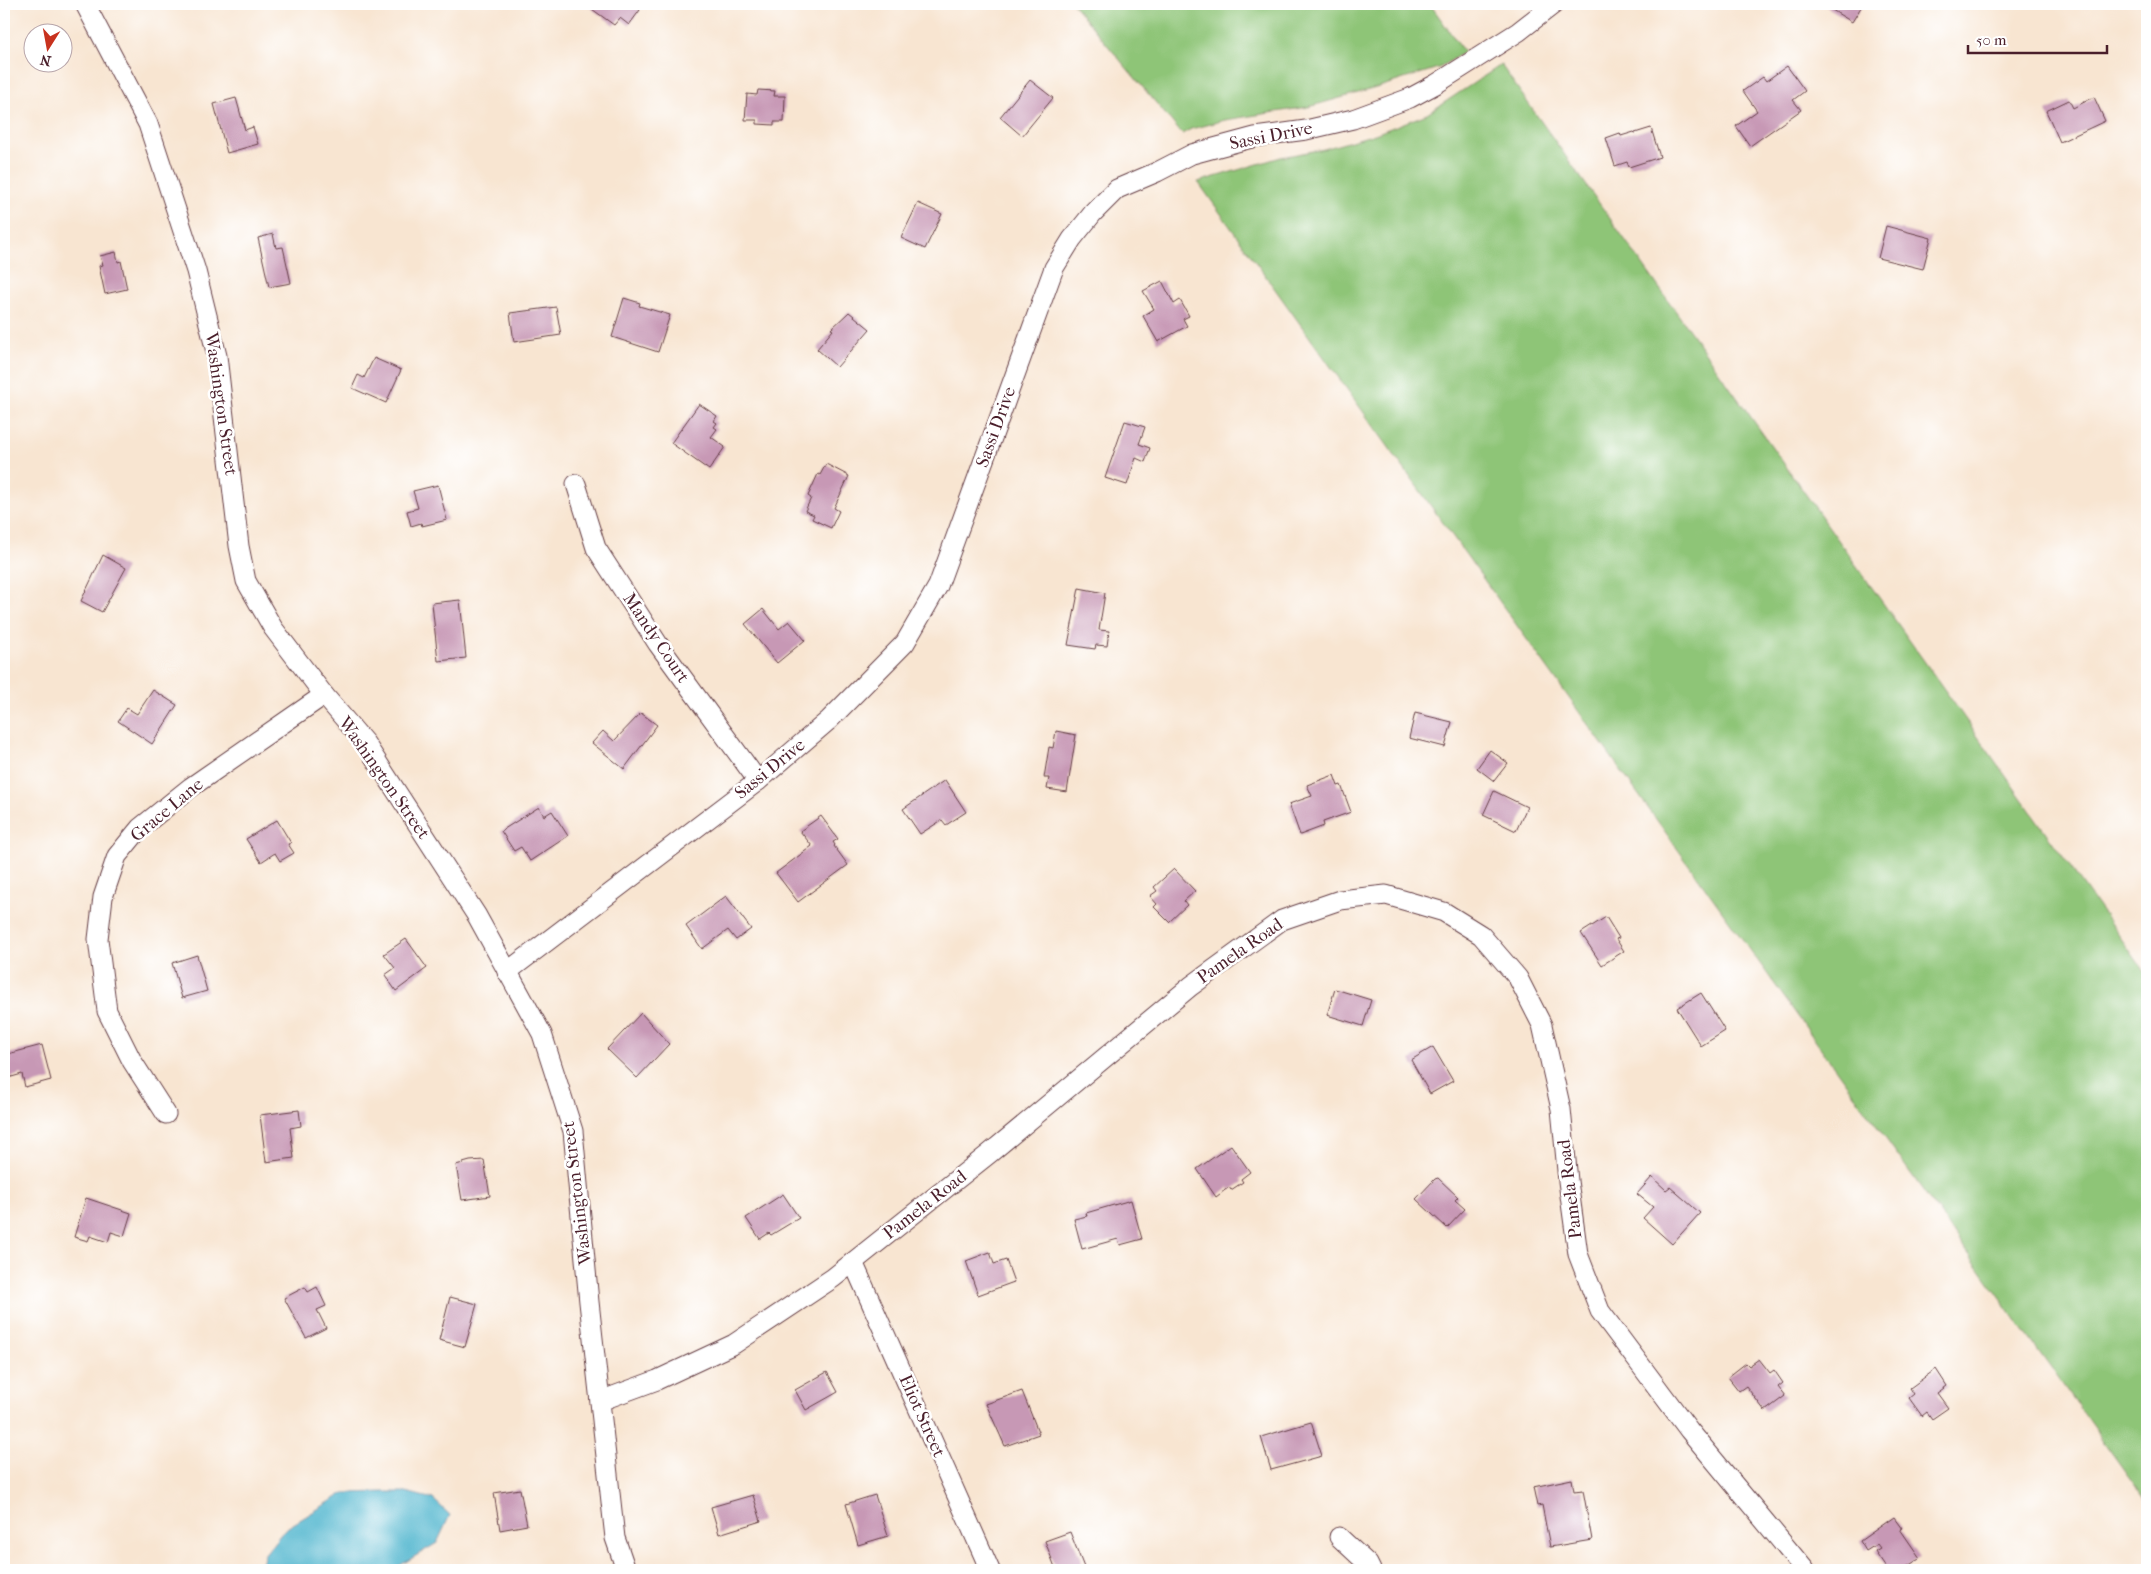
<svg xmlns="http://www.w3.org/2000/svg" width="2151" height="1574" font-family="'IM FELL French Canon',serif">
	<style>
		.green { fill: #8ec577; stroke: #6c7251 }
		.water { fill: #4fb5ce; stroke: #4c6a7c }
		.building { fill: #c798b5 }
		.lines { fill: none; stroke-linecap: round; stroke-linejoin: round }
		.minor-casing { stroke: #643d44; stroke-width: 21 }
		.minor { stroke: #fff; stroke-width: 19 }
		.labels { text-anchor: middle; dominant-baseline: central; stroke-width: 5; stroke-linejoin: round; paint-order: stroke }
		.street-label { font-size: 18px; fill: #4a1f2b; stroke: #fff }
	</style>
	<rect width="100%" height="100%" fill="#fff"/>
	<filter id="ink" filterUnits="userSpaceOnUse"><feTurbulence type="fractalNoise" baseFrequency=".02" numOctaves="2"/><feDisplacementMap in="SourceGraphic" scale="10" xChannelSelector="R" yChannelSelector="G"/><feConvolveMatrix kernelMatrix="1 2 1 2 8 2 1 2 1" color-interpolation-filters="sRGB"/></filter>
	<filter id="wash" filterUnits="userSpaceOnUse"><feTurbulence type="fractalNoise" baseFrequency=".0096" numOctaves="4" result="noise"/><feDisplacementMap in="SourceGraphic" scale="20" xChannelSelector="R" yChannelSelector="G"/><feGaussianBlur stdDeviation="1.12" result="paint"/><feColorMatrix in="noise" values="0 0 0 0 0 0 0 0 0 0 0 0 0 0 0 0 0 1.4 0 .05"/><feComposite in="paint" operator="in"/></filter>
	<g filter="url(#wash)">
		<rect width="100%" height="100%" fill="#f8e5d1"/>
		<g class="green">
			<path d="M 1073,4 L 1430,4 L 1464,52 L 1441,67 L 1376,88 L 1308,107 L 1225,120 L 1191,129 L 1182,134 Z"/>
			<path d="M 1501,65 L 2147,975 L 2147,1502 L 1198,182 L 1281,157 L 1324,149 L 1375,134 L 1427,114 Z"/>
		</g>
		<path class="water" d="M 383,1492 L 406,1492 L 433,1499 L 450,1515 L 437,1543 L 394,1569 L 388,1570 L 261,1570 L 264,1555 L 285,1529 L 344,1493 Z"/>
		<g id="blocks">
			<g class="building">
				<path d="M 585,4 L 631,4 L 640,10 L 629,25 L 620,18 L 614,25 Z"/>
				<path d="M 1822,4 L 1863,4 L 1852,22 Z"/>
				<path d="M 1787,66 L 1805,91 L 1793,100 L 1801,110 L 1750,146 L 1736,126 L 1757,111 L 1743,91 L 1763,77 L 1766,81 Z"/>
				<path d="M 1030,80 L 1053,98 L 1022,136 L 1000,117 Z"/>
				<path d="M 758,90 L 775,91 L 774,96 L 785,96 L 784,122 L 774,122 L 774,125 L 757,124 L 757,120 L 745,120 L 747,94 L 757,95 Z"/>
				<path d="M 2094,97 L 2105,121 L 2060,142 L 2046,111 L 2069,100 L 2073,108 Z"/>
				<path d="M 236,98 L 245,130 L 253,127 L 258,144 L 227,153 L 214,104 Z"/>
				<path d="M 1651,128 L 1660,157 L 1629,167 L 1627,162 L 1615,166 L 1606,138 L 1620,133 L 1621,136 L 1634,132 L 1635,133 Z"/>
				<path d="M 918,203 L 942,214 L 925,249 L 901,238 Z"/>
				<path d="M 1886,226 L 1931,238 L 1923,269 L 1878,258 Z"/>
				<path d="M 273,234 L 276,248 L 283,247 L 291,283 L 269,287 L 258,238 Z"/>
				<path d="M 116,252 L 118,262 L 121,261 L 127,289 L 105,294 L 99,266 L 103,265 L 100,256 Z"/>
				<path d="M 1162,281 L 1174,304 L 1180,300 L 1189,316 L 1183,319 L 1187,326 L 1158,342 L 1143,316 L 1154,309 L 1143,291 Z"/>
				<path d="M 624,298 L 640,303 L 639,306 L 670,315 L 658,352 L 612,337 Z"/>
				<path d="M 556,307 L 561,335 L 514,342 L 510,313 Z"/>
				<path d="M 849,312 L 870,329 L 837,367 L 817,349 L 833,330 L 831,329 Z"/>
				<path d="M 374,358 L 401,370 L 386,403 L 352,388 L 358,375 L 364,378 Z"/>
				<path d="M 699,404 L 717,416 L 714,421 L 717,423 L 714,427 L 717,429 L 711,437 L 725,447 L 709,470 L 671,443 Z"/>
				<path d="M 1125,421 L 1145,427 L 1139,444 L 1150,448 L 1145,462 L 1136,458 L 1127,485 L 1105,478 Z"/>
				<path d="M 826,464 L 849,476 L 834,508 L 839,511 L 831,528 L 812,519 L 814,515 L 805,511 L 811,498 L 808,496 L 818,474 L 820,475 Z"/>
				<path d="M 438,485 L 447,520 L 422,526 L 421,523 L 411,526 L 407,511 L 418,508 L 413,491 Z"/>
				<path d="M 103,555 L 126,568 L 102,612 L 81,601 Z"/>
				<path d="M 1079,588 L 1105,593 L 1099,630 L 1109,631 L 1107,646 L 1096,645 L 1095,649 L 1068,645 Z"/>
				<path d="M 460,600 L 466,658 L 438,661 L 432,603 Z"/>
				<path d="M 763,609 L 779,629 L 789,621 L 805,640 L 777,663 L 745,624 Z"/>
				<path d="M 153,690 L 177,705 L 152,744 L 118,721 L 127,708 L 137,714 Z"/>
				<path d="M 641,713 L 657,725 L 624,769 L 592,743 L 603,731 L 614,741 Z"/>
				<path d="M 1415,713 L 1452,722 L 1445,747 L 1409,738 Z"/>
				<path d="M 1056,731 L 1076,735 L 1067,792 L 1047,789 L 1049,778 L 1044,778 L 1049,747 L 1053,748 Z"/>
				<path d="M 1490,750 L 1508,763 L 1494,781 L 1477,768 Z"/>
				<path d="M 1334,775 L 1338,786 L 1341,785 L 1351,812 L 1323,822 L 1324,826 L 1300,835 L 1289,804 L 1312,796 L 1307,785 Z"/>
				<path d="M 945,780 L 966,812 L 946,825 L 942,820 L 920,834 L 903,809 Z"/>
				<path d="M 1494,791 L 1527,807 L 1516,831 L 1483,815 Z"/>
				<path d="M 539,807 L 544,816 L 552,811 L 568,836 L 530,861 L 521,847 L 514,851 L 501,831 Z"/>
				<path d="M 821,816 L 838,839 L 833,842 L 835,845 L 834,846 L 848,865 L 798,902 L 776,873 L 812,846 L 800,831 Z"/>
				<path d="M 277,820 L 291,843 L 288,844 L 294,853 L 280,861 L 275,853 L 261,862 L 246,839 Z"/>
				<path d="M 1174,869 L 1195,891 L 1184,901 L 1187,905 L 1169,922 L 1154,907 L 1157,904 L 1150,896 L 1157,891 L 1154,887 Z"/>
				<path d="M 726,896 L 751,929 L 736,940 L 728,930 L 702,949 L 686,926 Z"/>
				<path d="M 1606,917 L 1619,938 L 1616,939 L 1624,951 L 1602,965 L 1581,933 Z"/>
				<path d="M 406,939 L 427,968 L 396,991 L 385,975 L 395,968 L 384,954 Z"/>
				<path d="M 197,955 L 207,991 L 182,998 L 172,963 Z"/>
				<path d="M 1335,989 L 1371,1000 L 1363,1026 L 1327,1015 Z"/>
				<path d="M 1701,993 L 1725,1031 L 1701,1046 L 1677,1008 Z"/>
				<path d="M 641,1013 L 669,1044 L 637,1078 L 607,1049 Z"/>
				<path d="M 42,1045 L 51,1080 L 25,1087 L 22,1074 L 8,1078 L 4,1055 Z"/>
				<path d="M 1433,1047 L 1453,1081 L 1430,1094 L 1411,1060 Z"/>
				<path d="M 299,1110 L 301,1126 L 290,1128 L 294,1158 L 266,1162 L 260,1115 Z"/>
				<path d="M 1231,1145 L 1250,1172 L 1241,1179 L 1243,1182 L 1231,1190 L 1229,1187 L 1216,1197 L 1197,1169 Z"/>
				<path d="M 484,1160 L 490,1196 L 462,1200 L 456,1165 L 470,1161 Z"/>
				<path d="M 1652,1177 L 1666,1190 L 1670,1187 L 1700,1213 L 1672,1244 L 1643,1218 L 1653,1207 L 1637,1194 Z"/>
				<path d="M 1438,1178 L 1458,1197 L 1455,1200 L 1465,1209 L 1447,1228 L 1416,1199 L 1435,1179 Z"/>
				<path d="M 783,1194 L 799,1218 L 771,1235 L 769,1233 L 760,1239 L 746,1218 Z"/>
				<path d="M 86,1198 L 131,1213 L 124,1236 L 111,1232 L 108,1242 L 90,1236 L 88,1241 L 74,1237 Z"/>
				<path d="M 1131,1200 L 1142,1239 L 1120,1245 L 1118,1239 L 1082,1249 L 1074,1219 L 1087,1216 L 1086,1213 Z"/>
				<path d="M 990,1252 L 994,1264 L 1006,1260 L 1014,1282 L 978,1295 L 966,1261 Z"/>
				<path d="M 305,1287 L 308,1292 L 317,1287 L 326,1306 L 317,1310 L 326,1328 L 306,1338 L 284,1298 Z"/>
				<path d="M 450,1297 L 477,1304 L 465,1347 L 439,1340 Z"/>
				<path d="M 1759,1359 L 1770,1373 L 1774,1370 L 1783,1383 L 1778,1387 L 1785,1396 L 1765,1411 L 1746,1386 L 1739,1391 L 1728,1377 L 1746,1363 L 1749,1366 Z"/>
				<path d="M 1936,1369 L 1947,1386 L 1937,1393 L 1948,1408 L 1932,1419 L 1927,1412 L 1922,1416 L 1909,1398 L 1914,1394 L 1910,1388 Z"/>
				<path d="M 827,1372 L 838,1392 L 806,1410 L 795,1390 Z"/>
				<path d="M 1022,1391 L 1039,1434 L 1005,1446 L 986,1404 Z"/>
				<path d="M 1311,1422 L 1322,1456 L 1271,1470 L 1261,1437 Z"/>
				<path d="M 1572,1479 L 1574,1491 L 1583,1490 L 1592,1540 L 1550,1547 L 1542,1505 L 1537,1506 L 1533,1487 Z"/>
				<path d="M 520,1489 L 527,1525 L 500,1530 L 494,1493 Z"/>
				<path d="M 753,1495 L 761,1521 L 719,1534 L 711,1507 Z"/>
				<path d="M 875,1495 L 888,1536 L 858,1545 L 846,1504 Z"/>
				<path d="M 1894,1517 L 1902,1528 L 1900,1529 L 1920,1558 L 1902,1570 L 1888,1570 L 1875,1551 L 1880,1548 L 1877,1544 L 1866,1551 L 1860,1541 Z"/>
				<path d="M 1070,1532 L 1085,1570 L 1056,1570 L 1045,1541 Z"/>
			</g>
		</g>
	</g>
	<g filter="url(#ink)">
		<use href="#blocks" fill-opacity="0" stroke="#643d44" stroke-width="1"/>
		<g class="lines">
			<defs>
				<g id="minor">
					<path d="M 85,4 L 148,124 L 196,271 L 217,356 L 239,546 L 246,581 L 273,628 L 324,695 L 365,743 L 477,916 L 542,1034 L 573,1131 L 589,1302 L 615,1538 L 626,1570"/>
					<path d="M 576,484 L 596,548 L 658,644 L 758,781"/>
					<path d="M 507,972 L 758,781 L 829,720 L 905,643 L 938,586 L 1054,268 L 1072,239 L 1093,213 L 1117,189 L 1157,172 L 1192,154 L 1255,137 L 1306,130 L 1353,119 L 1410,98 L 1436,84 L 1518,32 L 1554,4"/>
					<path d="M 166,1114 L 132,1061 L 107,1011 L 98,939 L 103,897 L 117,856 L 140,828 L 191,787 L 324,695"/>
					<path d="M 853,1262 L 990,1570"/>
					<path d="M 600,1401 L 657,1380 L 734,1344 L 833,1278 L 990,1153 L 1191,986 L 1282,920 L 1340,900 L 1386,895 L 1444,912 L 1481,935 L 1518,978 L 1542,1025 L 1561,1109 L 1568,1181 L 1578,1254 L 1600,1311 L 1689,1430 L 1805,1570"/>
					<path d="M 1339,1537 L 1368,1564 L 1371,1570"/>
				</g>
			</defs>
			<use href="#minor" class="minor-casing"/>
			<use href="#minor" class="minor"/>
		</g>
	</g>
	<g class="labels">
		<g class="street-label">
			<text transform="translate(1271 136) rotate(-11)">Sassi Drive</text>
			<text transform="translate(221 404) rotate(82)">Washington Street</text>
			<text transform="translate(996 427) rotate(-70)">Sassi Drive</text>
			<text transform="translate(656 638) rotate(56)">Mandy Court</text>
			<text transform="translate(770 769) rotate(-39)">Sassi Drive</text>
			<text transform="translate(384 778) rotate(55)">Washington Street</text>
			<text transform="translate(167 810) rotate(-40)">Grace Lane</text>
			<text transform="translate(1240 951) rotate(-35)">Pamela Road</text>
			<text transform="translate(1570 1189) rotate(-97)">Pamela Road</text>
			<text transform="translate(577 1193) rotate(-97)">Washington Street</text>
			<text transform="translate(925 1205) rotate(-38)">Pamela Road</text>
			<text transform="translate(922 1416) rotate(66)">Eliot Street</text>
		</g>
	</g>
	<rect width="2151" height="1574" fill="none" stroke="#fff" stroke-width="20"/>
	<g transform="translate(48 48) rotate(191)"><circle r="24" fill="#ffffff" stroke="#b7a5aa"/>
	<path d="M0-4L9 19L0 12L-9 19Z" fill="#c8321e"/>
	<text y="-8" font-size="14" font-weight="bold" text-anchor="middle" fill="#4a1f2b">N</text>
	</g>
	<path d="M1968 45v8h139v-8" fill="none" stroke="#4a1f2b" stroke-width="2.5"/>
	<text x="1976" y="45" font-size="15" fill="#4a1f2b" stroke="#ffffff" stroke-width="4" paint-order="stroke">50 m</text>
</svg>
